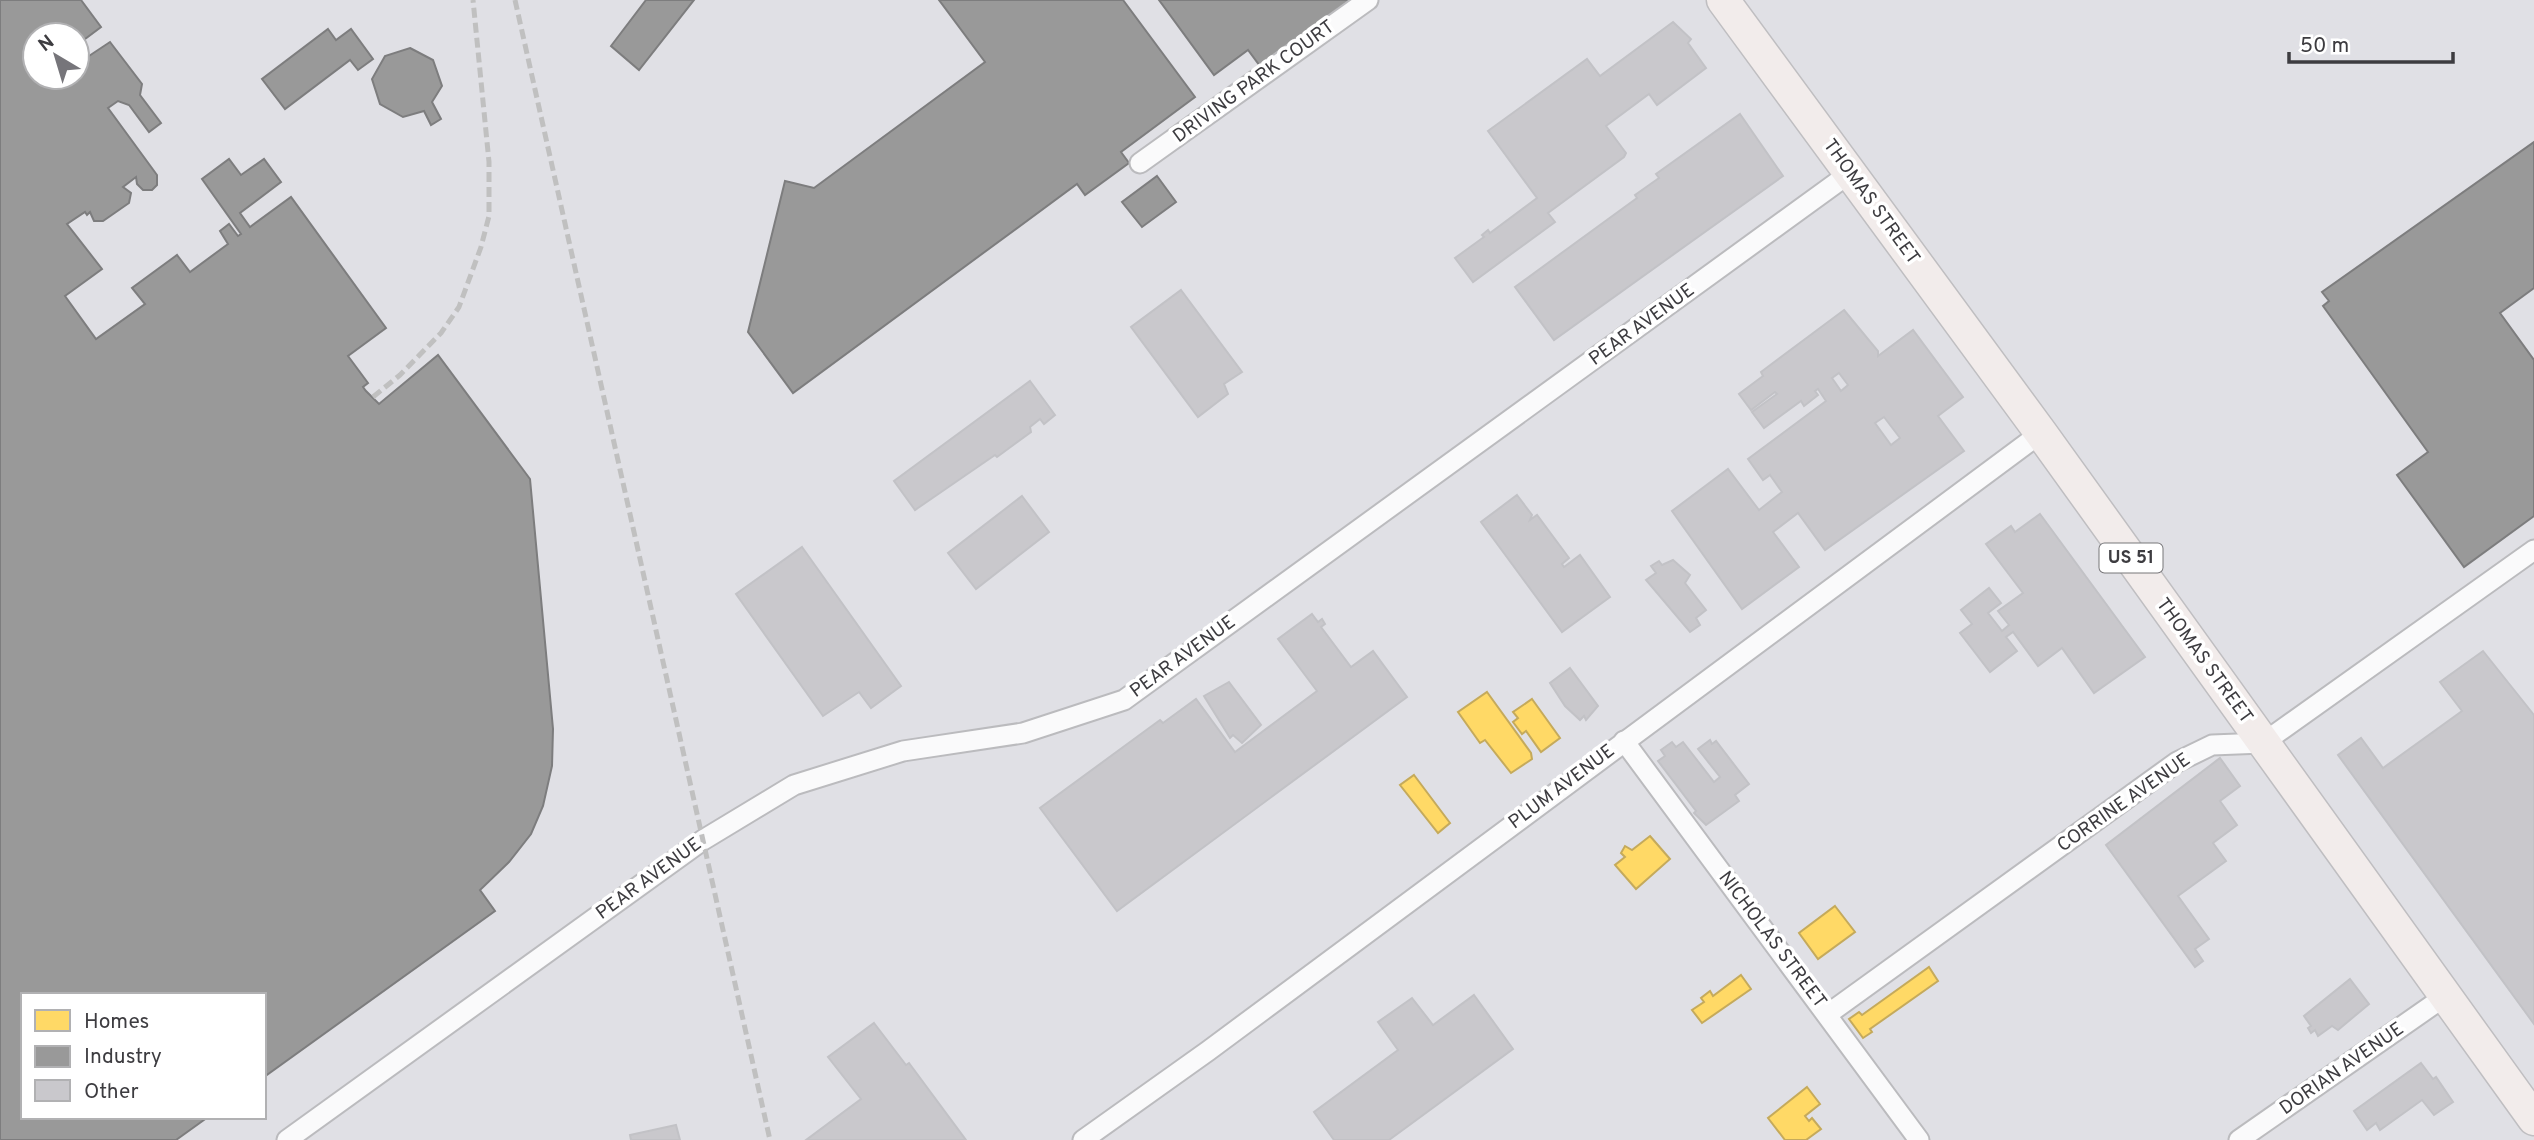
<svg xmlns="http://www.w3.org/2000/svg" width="2534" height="1140" font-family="Overpass,sans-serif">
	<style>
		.homes { fill: #ffd966; stroke: #c5aa5b; stroke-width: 2 }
		.industry { fill: #999; stroke: #7d7d7e; stroke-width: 2 }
		.building { fill: #c9c8cc; stroke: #c2c2c6; stroke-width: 2; fill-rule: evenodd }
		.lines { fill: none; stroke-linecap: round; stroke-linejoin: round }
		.street-casing { stroke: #bbbbbe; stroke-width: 23 }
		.primary-casing { stroke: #bfbec1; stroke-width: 35 }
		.street { stroke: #fafafb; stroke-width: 19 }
		.primary { stroke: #f2eceb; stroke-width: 32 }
		.rail { stroke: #c0c0c0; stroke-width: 5; stroke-dasharray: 10 5; stroke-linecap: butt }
		.labels { text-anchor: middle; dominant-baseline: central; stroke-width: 7; stroke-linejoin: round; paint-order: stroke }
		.shield { fill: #fff; stroke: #777679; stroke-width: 2 }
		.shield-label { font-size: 18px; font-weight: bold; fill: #3d3c40 }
		.street-label { font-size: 19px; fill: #3d3c40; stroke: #fff }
	</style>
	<rect width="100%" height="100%" fill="#e0e0e5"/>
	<g class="homes">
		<path d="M 1487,692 L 1531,753 L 1532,759 L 1511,773 L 1485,740 L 1480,743 L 1458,712 Z"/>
		<path d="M 1532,699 L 1560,738 L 1541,752 L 1526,731 L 1522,734 L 1513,722 L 1518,718 L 1513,712 Z"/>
		<path d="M 1414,775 L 1450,823 L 1438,833 L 1400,785 Z"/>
		<path d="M 1650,836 L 1670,859 L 1636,889 L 1615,865 L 1625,857 L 1621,853 L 1625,846 L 1632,850 Z"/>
		<path d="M 1835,906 L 1855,932 L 1818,959 L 1799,933 Z"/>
		<path d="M 1929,967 L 1938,981 L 1870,1029 L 1872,1032 L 1863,1038 L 1849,1019 L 1859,1012 L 1862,1015 Z"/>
		<path d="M 1741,975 L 1751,989 L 1702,1023 L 1692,1010 L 1704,1002 L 1701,998 L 1710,991 L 1713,996 Z"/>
		<path d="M 1807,1087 L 1820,1104 L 1805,1116 L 1809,1121 L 1812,1118 L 1821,1129 L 1806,1140 L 1785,1140 L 1768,1118 Z"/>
	</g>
	<g class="industry">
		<path d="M 0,0 L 81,0 L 101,27 L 77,45 L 77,35 L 35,35 L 35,77 L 77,77 L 77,64 L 110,42 L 142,84 L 140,95 L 161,123 L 149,132 L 129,105 L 118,101 L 108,108 L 157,175 L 157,185 L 152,190 L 143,190 L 137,184 L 136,177 L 123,187 L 131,193 L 129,203 L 103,221 L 94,221 L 90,212 L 87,215 L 85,212 L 67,224 L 102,269 L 65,296 L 96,339 L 145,304 L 132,288 L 177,255 L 190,272 L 228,244 L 220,231 L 229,224 L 238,236 L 241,234 L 202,179 L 229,159 L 241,175 L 264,159 L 281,182 L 240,213 L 250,227 L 291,197 L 386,328 L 348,356 L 368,383 L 363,387 L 366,391 L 379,404 L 438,355 L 530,479 L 553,729 L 552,766 L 543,806 L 531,834 L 509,862 L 480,890 L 495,911 L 264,1077 L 264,995 L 23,995 L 23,1117 L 208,1117 L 176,1140 L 0,1140 Z"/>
		<path d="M 646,0 L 694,0 L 639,70 L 611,46 Z"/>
		<path d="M 939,0 L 1123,0 L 1195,97 L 1121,152 L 1129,163 L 1085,195 L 1077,184 L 793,393 L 748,332 L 785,181 L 814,188 L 985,62 Z"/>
		<path d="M 1159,0 L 1351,0 L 1260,66 L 1248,50 L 1214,75 Z"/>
		<path d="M 328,29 L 336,40 L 351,29 L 373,59 L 358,70 L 350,60 L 285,109 L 262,79 Z"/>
		<path d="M 410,48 L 433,60 L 442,86 L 432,102 L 441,119 L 431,125 L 424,111 L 403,117 L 380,104 L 372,79 L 385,56 Z"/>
		<path d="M 2534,142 L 2534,288 L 2500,313 L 2534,360 L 2534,516 L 2464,567 L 2397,475 L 2428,452 L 2323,306 L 2329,301 L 2322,292 Z"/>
		<path d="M 1157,176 L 1176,202 L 1142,227 L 1122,202 Z"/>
	</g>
	<g class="building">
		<path d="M 1673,22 L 1691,39 L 1688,43 L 1706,68 L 1657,105 L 1649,94 L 1606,126 L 1626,153 L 1624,157 L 1548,213 L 1555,222 L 1473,282 L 1455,258 L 1484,237 L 1482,235 L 1488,230 L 1490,233 L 1537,198 L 1488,131 L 1587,59 L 1600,76 Z"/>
		<path d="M 1740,114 L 1783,176 L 1554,340 L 1515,287 L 1637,198 L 1635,195 L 1659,178 L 1656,174 Z"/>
		<path d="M 1181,290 L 1242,372 L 1224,384 L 1228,394 L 1198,417 L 1131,327 Z"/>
		<path d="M 1844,310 L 1878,351 L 1878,356 L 1913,330 L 1963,397 L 1938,416 L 1964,451 L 1825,550 L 1798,513 L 1773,532 L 1799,567 L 1742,609 L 1672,511 L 1728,469 L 1759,510 L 1782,492 L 1770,475 L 1763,480 L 1748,459 L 1826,401 L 1818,389 L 1815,391 L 1818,395 L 1804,406 L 1801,401 L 1764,428 L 1752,412 L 1777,394 L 1775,392 L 1751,410 L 1739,394 L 1763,376 L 1761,372 ZM 1839,373 L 1848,385 L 1841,391 L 1832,378 ZM 1884,417 L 1900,438 L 1891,445 L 1875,423 Z"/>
		<path d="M 1030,381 L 1055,415 L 1044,424 L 1040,419 L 1030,427 L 1031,432 L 997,457 L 995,455 L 915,510 L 894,481 Z"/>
		<path d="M 1517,495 L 1532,515 L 1530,520 L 1537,515 L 1569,558 L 1562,564 L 1564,567 L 1580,555 L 1610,597 L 1562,632 L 1481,522 Z"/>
		<path d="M 1022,496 L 1049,532 L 976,589 L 948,553 Z"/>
		<path d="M 2040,514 L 2145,657 L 2094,693 L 2062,648 L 2038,666 L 2013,632 L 2006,637 L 2017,651 L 1990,672 L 1960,633 L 1972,624 L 1961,610 L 1989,588 L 2001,603 L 1988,613 L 2002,631 L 2009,625 L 1998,611 L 2023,593 L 1986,544 L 2011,526 L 2015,532 Z"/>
		<path d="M 802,547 L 901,686 L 871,708 L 859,692 L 823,716 L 736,594 Z"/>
		<path d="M 1673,560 L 1690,575 L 1685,583 L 1706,610 L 1696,618 L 1700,625 L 1690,632 L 1646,580 L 1656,573 L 1651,566 L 1659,561 L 1662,565 Z"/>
		<path d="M 1312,614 L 1318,622 L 1322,619 L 1325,624 L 1321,627 L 1351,667 L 1373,651 L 1407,697 L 1117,911 L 1040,808 L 1160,720 L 1163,723 L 1196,699 L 1235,752 L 1317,691 L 1278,639 Z"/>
		<path d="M 2483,651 L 2534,715 L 2534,1024 L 2338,755 L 2361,738 L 2383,768 L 2462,711 L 2440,682 Z"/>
		<path d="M 1570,668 L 1598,706 L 1586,720 L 1584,716 L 1580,720 L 1565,706 L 1550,683 Z"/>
		<path d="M 1229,682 L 1261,725 L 1242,743 L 1233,735 L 1230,738 L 1204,696 Z"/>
		<path d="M 1710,740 L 1712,744 L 1716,741 L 1749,784 L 1735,795 L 1739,801 L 1706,825 L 1694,813 L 1696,811 L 1658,761 L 1665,756 L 1661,750 L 1672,742 L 1676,747 L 1683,742 L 1714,782 L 1720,777 L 1698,749 Z"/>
		<path d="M 2220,758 L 2240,786 L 2220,801 L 2237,825 L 2213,843 L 2226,861 L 2178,896 L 2209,939 L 2195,949 L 2203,961 L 2195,967 L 2106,845 Z"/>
		<path d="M 2350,979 L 2369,1004 L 2338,1030 L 2332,1026 L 2318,1036 L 2315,1030 L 2311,1033 L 2308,1028 L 2311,1026 L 2304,1016 Z"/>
		<path d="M 1474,995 L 1513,1049 L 1389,1140 L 1334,1140 L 1314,1112 L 1398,1050 L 1378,1022 L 1412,998 L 1433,1025 Z"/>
		<path d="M 874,1023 L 906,1065 L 909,1063 L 966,1140 L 806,1140 L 861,1099 L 828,1057 Z"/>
		<path d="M 2421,1063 L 2433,1079 L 2436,1077 L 2453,1102 L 2434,1115 L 2422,1100 L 2380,1130 L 2376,1123 L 2367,1130 L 2354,1111 Z"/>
		<path d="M 676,1125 L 680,1140 L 631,1140 L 630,1135 Z"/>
	</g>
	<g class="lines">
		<defs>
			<g id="street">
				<path d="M 1140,163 L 1368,0"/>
				<path d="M 1624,741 L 1919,1140"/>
				<path d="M 1828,1014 L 2177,762 L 2212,745 L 2263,743 L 2534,550"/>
				<path d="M 287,1140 L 703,840 L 794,785 L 903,751 L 1023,733 L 1124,700 L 1850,173"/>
				<path d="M 1083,1140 L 1208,1051 L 2041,433"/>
				<path d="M 2239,1140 L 2444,997"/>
			</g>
			<path id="primary" d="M 1723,0 L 2041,433 L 2534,1119"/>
		</defs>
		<use href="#street" class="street-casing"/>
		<use href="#primary" class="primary-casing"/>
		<use href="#street" class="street"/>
		<use href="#primary" class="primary"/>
		<g class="rail">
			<path d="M 515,0 L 770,1140"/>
			<path d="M 373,397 L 400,375 L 441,333 L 459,307 L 481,247 L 489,216 L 489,162 L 473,0"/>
		</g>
	</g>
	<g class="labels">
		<rect class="shield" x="2099.5" y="543.5" width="63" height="29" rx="5"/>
		<g class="shield-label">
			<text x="2131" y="558">US 51</text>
		</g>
		<g class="street-label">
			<text transform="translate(1254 82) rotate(-36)">DRIVING PARK COURT</text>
			<text transform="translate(1871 202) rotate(54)">THOMAS STREET</text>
			<text transform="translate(1642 325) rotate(-36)">PEAR AVENUE</text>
			<text transform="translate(1183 657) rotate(-36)">PEAR AVENUE</text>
			<text transform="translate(2204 661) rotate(54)">THOMAS STREET</text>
			<text transform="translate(1562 787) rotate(-37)">PLUM AVENUE</text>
			<text transform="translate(2124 803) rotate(-35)">CORRINE AVENUE</text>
			<text transform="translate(649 879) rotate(-36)">PEAR AVENUE</text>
			<text transform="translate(1772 940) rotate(53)">NICHOLAS STREET</text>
			<text transform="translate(2342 1069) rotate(-35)">DORIAN AVENUE</text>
		</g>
	</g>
	<rect x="21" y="993" width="245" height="126" fill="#ffffff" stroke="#b1b1b3" stroke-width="2"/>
	<rect x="35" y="1010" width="35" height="21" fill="#ffd966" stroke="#b1b1b3" stroke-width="2"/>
	<text x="84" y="1028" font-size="21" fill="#3d3c40">Homes</text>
	<rect x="35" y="1046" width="35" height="21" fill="#999999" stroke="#b1b1b3" stroke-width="2"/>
	<text x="84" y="1063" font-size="21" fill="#3d3c40">Industry</text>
	<rect x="35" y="1080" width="35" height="21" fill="#c9c8cc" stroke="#b1b1b3" stroke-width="2"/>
	<text x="84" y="1098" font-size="21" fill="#3d3c40">Other</text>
	<g transform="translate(56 56) rotate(322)"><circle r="33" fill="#ffffff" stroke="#b1b1b3" stroke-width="2"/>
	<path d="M0-5L12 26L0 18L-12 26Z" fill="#76757a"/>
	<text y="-10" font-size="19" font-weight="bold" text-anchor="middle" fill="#3d3c40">N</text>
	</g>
	<path d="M2289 52v10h164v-10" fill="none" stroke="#3d3c40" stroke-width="3.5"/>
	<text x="2300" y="52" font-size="21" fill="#3d3c40" stroke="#ffffff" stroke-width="5" paint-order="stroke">50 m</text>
</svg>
